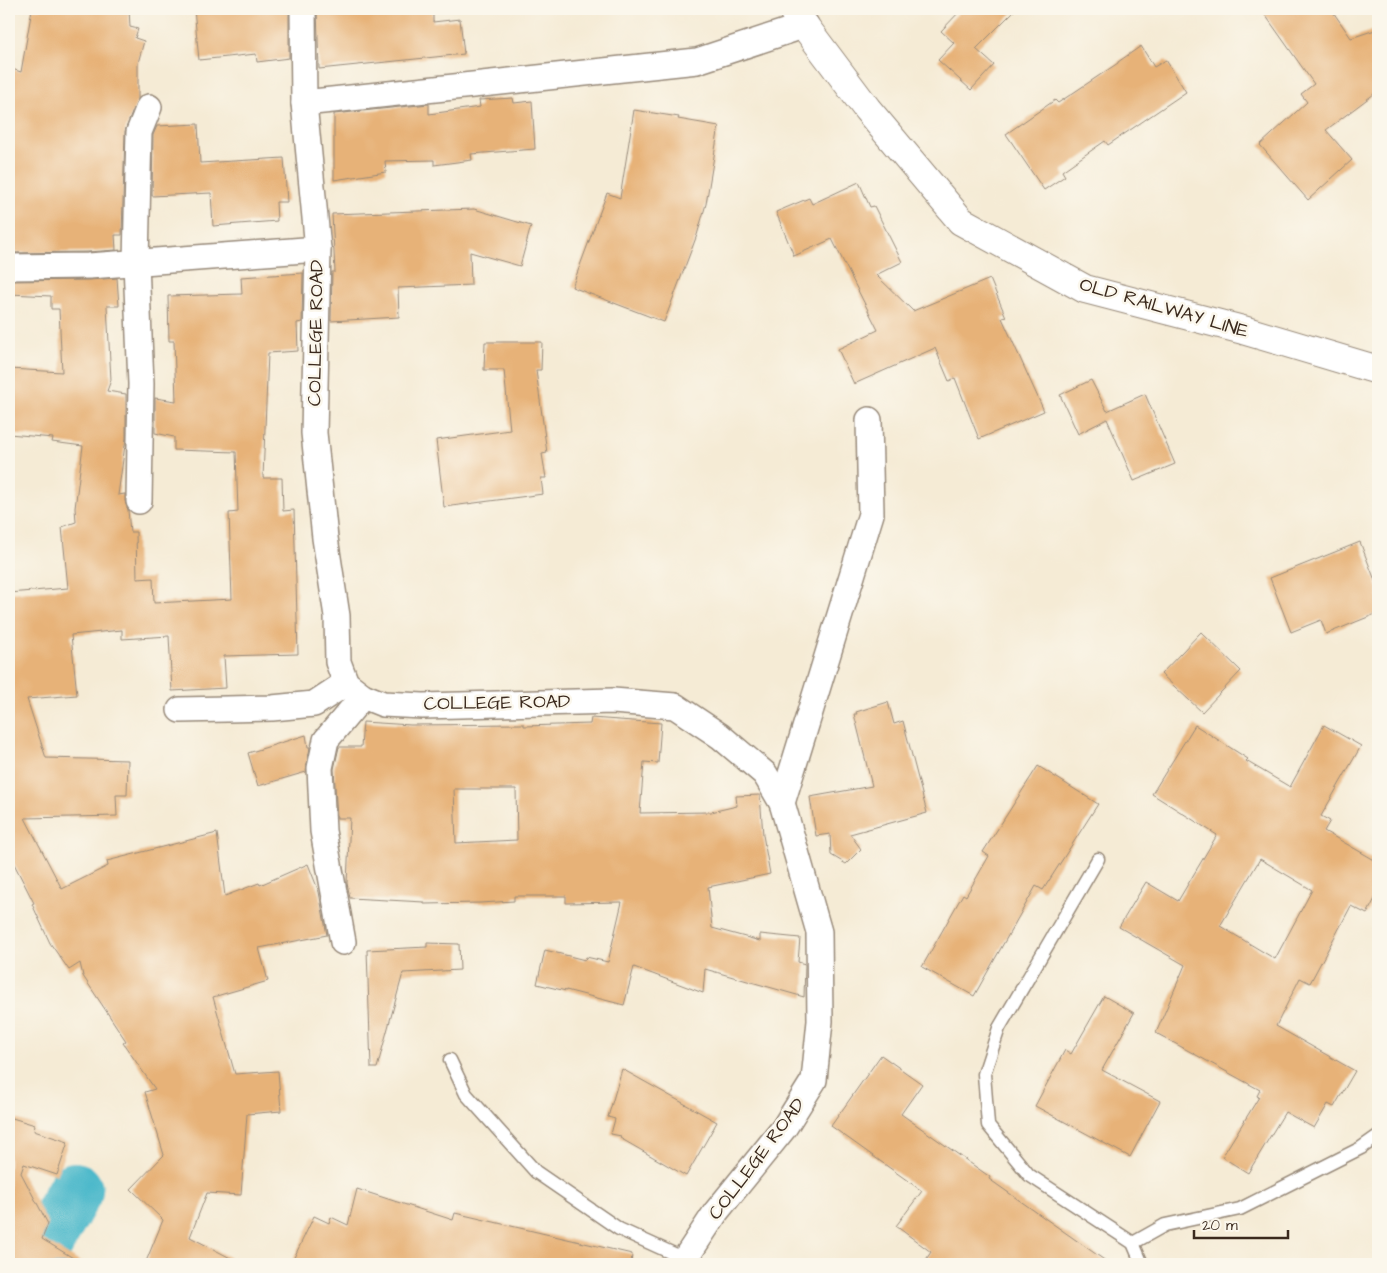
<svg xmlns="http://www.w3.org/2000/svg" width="1387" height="1273" font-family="'Architects Daughter',sans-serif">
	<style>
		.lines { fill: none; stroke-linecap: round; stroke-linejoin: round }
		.river { stroke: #4eb9cb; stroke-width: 56 }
		.building { fill: #e7b278; fill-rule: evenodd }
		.lane-casing { stroke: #988a7a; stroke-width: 15 }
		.street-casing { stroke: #988a7a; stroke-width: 28 }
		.secondary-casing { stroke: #988a7a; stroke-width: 30 }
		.lane { stroke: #fff; stroke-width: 12 }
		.street { stroke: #fff; stroke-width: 25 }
		.secondary { stroke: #fff; stroke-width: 28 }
		.labels { text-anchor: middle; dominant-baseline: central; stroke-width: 5; stroke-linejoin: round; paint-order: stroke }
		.street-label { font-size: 19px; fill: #3b2a1e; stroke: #fbf7ec }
	</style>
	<rect width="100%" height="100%" fill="#fbf7ec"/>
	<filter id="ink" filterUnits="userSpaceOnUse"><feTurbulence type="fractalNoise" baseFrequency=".02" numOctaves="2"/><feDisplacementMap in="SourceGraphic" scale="10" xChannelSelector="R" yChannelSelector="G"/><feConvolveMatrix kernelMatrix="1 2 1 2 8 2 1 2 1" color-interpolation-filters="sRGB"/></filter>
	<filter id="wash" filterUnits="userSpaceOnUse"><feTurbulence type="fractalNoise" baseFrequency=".0096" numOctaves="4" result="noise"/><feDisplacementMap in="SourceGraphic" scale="20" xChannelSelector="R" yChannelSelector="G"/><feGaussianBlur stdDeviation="1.12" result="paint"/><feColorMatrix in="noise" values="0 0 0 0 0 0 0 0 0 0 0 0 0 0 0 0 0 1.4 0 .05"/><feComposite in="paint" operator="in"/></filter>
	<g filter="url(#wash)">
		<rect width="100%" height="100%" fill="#f5ebd5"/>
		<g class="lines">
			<path class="river" d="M 34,1264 L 75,1190"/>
		</g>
		<g id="blocks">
			<g class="building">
				<path d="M 32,9 L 129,9 L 130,27 L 138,29 L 135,38 L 144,41 L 138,63 L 138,99 L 125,131 L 122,235 L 115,235 L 116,250 L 88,252 L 9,253 L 9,68 L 21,72 Z"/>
				<path d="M 194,9 L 289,9 L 289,58 L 257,62 L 256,54 L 199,60 Z"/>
				<path d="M 317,9 L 433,9 L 433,22 L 460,19 L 464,54 L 319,69 Z"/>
				<path d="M 962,9 L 1016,9 L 976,49 L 994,65 L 971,90 L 938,60 L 954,43 L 941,31 Z"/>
				<path d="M 1261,9 L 1331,9 L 1351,38 L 1378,29 L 1378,91 L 1326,130 L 1352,160 L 1308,200 L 1260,145 L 1307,102 L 1301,94 L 1314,84 Z"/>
				<path d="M 1141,46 L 1154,67 L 1166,60 L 1186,92 L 1108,145 L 1105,141 L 1062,171 L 1065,176 L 1044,190 L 1006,134 L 1055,100 L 1058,103 L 1118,63 L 1118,62 Z"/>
				<path d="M 513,98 L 514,103 L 532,101 L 535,149 L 471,154 L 472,160 L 434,165 L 434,160 L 385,161 L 386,172 L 334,180 L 334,114 L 429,104 L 429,114 L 480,107 L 479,100 Z"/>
				<path d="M 634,110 L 679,117 L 678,119 L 719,126 L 706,204 L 697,235 L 664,322 L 572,287 L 607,193 L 620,198 Z"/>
				<path d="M 198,124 L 200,163 L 284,158 L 287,202 L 276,202 L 277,221 L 213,226 L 211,193 L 152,196 L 153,135 L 157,126 Z"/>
				<path d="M 859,182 L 870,207 L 874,206 L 902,262 L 876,275 L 913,311 L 990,279 L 1006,317 L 1002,318 L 1044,411 L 979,439 L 955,378 L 949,381 L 935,348 L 854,384 L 838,349 L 878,330 L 832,239 L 794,256 L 776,212 L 809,198 L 812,204 Z"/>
				<path d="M 474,209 L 531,226 L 520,266 L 470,252 L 471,285 L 398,288 L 399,317 L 331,321 L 332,272 L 335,272 L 332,214 Z"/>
				<path d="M 303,273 L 302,322 L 297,323 L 298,351 L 268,353 L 263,478 L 282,478 L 283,511 L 294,510 L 298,654 L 224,656 L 226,688 L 172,691 L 169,636 L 122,639 L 122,630 L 71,635 L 77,695 L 27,699 L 46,758 L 128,760 L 127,795 L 116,795 L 117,816 L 25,818 L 62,889 L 108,866 L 107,861 L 217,833 L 225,896 L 259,883 L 260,885 L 308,864 L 319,892 L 327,935 L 259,948 L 268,981 L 213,997 L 235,1074 L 278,1071 L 281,1111 L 247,1114 L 241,1195 L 207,1193 L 190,1237 L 242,1264 L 145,1264 L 163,1220 L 131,1189 L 164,1155 L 145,1092 L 155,1089 L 123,1043 L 126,1041 L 83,976 L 80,963 L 69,970 L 50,943 L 32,904 L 34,903 L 9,854 L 9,593 L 68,588 L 62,527 L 76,522 L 75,508 L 83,446 L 52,442 L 53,438 L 9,434 L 9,369 L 62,372 L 59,309 L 51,309 L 51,296 L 9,294 L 9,281 L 89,280 L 117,278 L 119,306 L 107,306 L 111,380 L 107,391 L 126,394 L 126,438 L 118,495 L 125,494 L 125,501 L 128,510 L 130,532 L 136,532 L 137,579 L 153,578 L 154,603 L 232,599 L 229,513 L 238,512 L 236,452 L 174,450 L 174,437 L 155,433 L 155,398 L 176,401 L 174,341 L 169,341 L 168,296 L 242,294 L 241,277 Z"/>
				<path d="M 485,342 L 542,342 L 541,370 L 536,370 L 547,453 L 542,454 L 546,478 L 541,478 L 543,494 L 444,507 L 436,440 L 510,430 L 504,370 L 484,370 Z"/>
				<path d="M 1091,380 L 1107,411 L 1145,394 L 1175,464 L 1134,481 L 1107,419 L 1078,434 L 1060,395 Z"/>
				<path d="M 1360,542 L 1378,588 L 1378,613 L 1326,634 L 1321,620 L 1291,632 L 1270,578 Z"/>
				<path d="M 1201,632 L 1241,671 L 1202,712 L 1161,674 Z"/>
				<path d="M 888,702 L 894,724 L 903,721 L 927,813 L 850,834 L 861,849 L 846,864 L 831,855 L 830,834 L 816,836 L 810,797 L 872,786 L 854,714 L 857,714 L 856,712 Z"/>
				<path d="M 591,718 L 661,723 L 658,763 L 644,762 L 640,813 L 711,812 L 737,806 L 736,796 L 760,795 L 763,835 L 770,874 L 708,887 L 712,928 L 760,941 L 760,934 L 800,938 L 798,962 L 805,964 L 804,997 L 705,969 L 703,993 L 634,967 L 624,1005 L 566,990 L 566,991 L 537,984 L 545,950 L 585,960 L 586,957 L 608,962 L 622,902 L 566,903 L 566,896 L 514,896 L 514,901 L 480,903 L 424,904 L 424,902 L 350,898 L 347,883 L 350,818 L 337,818 L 334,769 L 339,747 L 361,747 L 363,722 L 411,725 L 524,724 L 524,726 L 590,724 ZM 454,789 L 516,789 L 517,840 L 456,843 Z"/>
				<path d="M 1195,725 L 1248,759 L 1246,761 L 1290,787 L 1324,725 L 1361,746 L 1321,816 L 1330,821 L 1324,831 L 1378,862 L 1378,893 L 1367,914 L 1351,906 L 1310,983 L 1300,978 L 1276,1026 L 1355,1071 L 1334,1107 L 1328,1104 L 1314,1128 L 1285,1112 L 1248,1173 L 1222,1157 L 1259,1097 L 1257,1096 L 1260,1090 L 1156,1033 L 1185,965 L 1119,927 L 1146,882 L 1178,901 L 1217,835 L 1152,794 ZM 1260,859 L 1312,890 L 1275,959 L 1220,926 Z"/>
				<path d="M 306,735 L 308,747 L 310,747 L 306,772 L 258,786 L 248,753 Z"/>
				<path d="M 1038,766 L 1098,804 L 1043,890 L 1036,886 L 974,996 L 922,967 L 963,894 L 966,896 L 989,856 L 983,852 Z"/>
				<path d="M 427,943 L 459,944 L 460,970 L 403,973 L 377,1068 L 371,1068 L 367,950 L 427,947 Z"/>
				<path d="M 1104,996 L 1134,1013 L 1102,1070 L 1160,1101 L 1130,1157 L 1035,1106 L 1065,1050 L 1071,1054 Z"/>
				<path d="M 881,1055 L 922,1084 L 901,1114 L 990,1177 L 989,1179 L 1110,1264 L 923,1264 L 931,1252 L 896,1226 L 922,1191 L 831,1126 Z"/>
				<path d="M 622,1069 L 717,1122 L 686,1176 L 620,1138 L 621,1136 L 611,1134 L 615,1119 L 608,1117 Z"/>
				<path d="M 9,1117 L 35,1125 L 34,1131 L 68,1142 L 57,1175 L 24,1164 L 21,1173 L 48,1224 L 42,1239 L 83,1264 L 9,1264 Z"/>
				<path d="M 357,1189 L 453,1220 L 455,1213 L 632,1254 L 631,1264 L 291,1264 L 314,1216 L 329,1223 L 331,1217 L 348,1225 Z"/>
			</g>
		</g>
	</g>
	<g filter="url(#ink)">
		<use href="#blocks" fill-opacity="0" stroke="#988a7a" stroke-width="1"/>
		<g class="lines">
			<defs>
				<g id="lane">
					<path d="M 1098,859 L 999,1028 L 984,1074 L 988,1125 L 1029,1175 L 1133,1243 L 1142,1264"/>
					<path d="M 450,1060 L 466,1094 L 536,1172 L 619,1229 L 685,1259"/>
					<path d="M 1133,1243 L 1165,1225 L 1240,1209 L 1361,1148 L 1378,1136"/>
				</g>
				<g id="street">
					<path d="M 303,10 L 304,103 L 318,249 L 314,433 L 325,538 L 337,616 L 338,662 L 346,683 L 363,696 L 383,704 L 423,706 L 613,701 L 675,706 L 720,736 L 765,774 L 782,803 L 819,932 L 820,1021 L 814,1080 L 784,1128 L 716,1212 L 685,1259 L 684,1264"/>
					<path d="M 304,103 L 697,61 L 806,25"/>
					<path d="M 9,267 L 89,266 L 318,249"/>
					<path d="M 139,501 L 141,384 L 136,263 L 138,172 L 139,132 L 149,107"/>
					<path d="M 180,710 L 272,708 L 314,704 L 346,683"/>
					<path d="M 782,803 L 871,514 L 869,420"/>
					<path d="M 343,942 L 323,831 L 320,768 L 326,740 L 363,696"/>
				</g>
				<path id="secondary" d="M 792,9 L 867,109 L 961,221 L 1085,289 L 1243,330 L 1378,370"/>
			</defs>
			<use href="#lane" class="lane-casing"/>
			<use href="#street" class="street-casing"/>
			<use href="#secondary" class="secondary-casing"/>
			<use href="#lane" class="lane"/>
			<use href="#street" class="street"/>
			<use href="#secondary" class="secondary"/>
		</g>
	</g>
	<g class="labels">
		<g class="street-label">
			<text transform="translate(1164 308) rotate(16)">OLD RAILWAY LINE</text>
			<text transform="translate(316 333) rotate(-89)">COLLEGE ROAD</text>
			<text transform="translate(497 703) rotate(-1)">COLLEGE ROAD</text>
			<text transform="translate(757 1159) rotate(-53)">COLLEGE ROAD</text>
		</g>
	</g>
	<rect width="1387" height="1273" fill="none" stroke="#fbf7ec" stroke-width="30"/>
	<path d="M1194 1230v8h94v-8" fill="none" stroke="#3b2a1e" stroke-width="2.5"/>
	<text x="1202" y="1230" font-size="15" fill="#3b2a1e" stroke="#fbf7ec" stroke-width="4" paint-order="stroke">20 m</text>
</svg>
